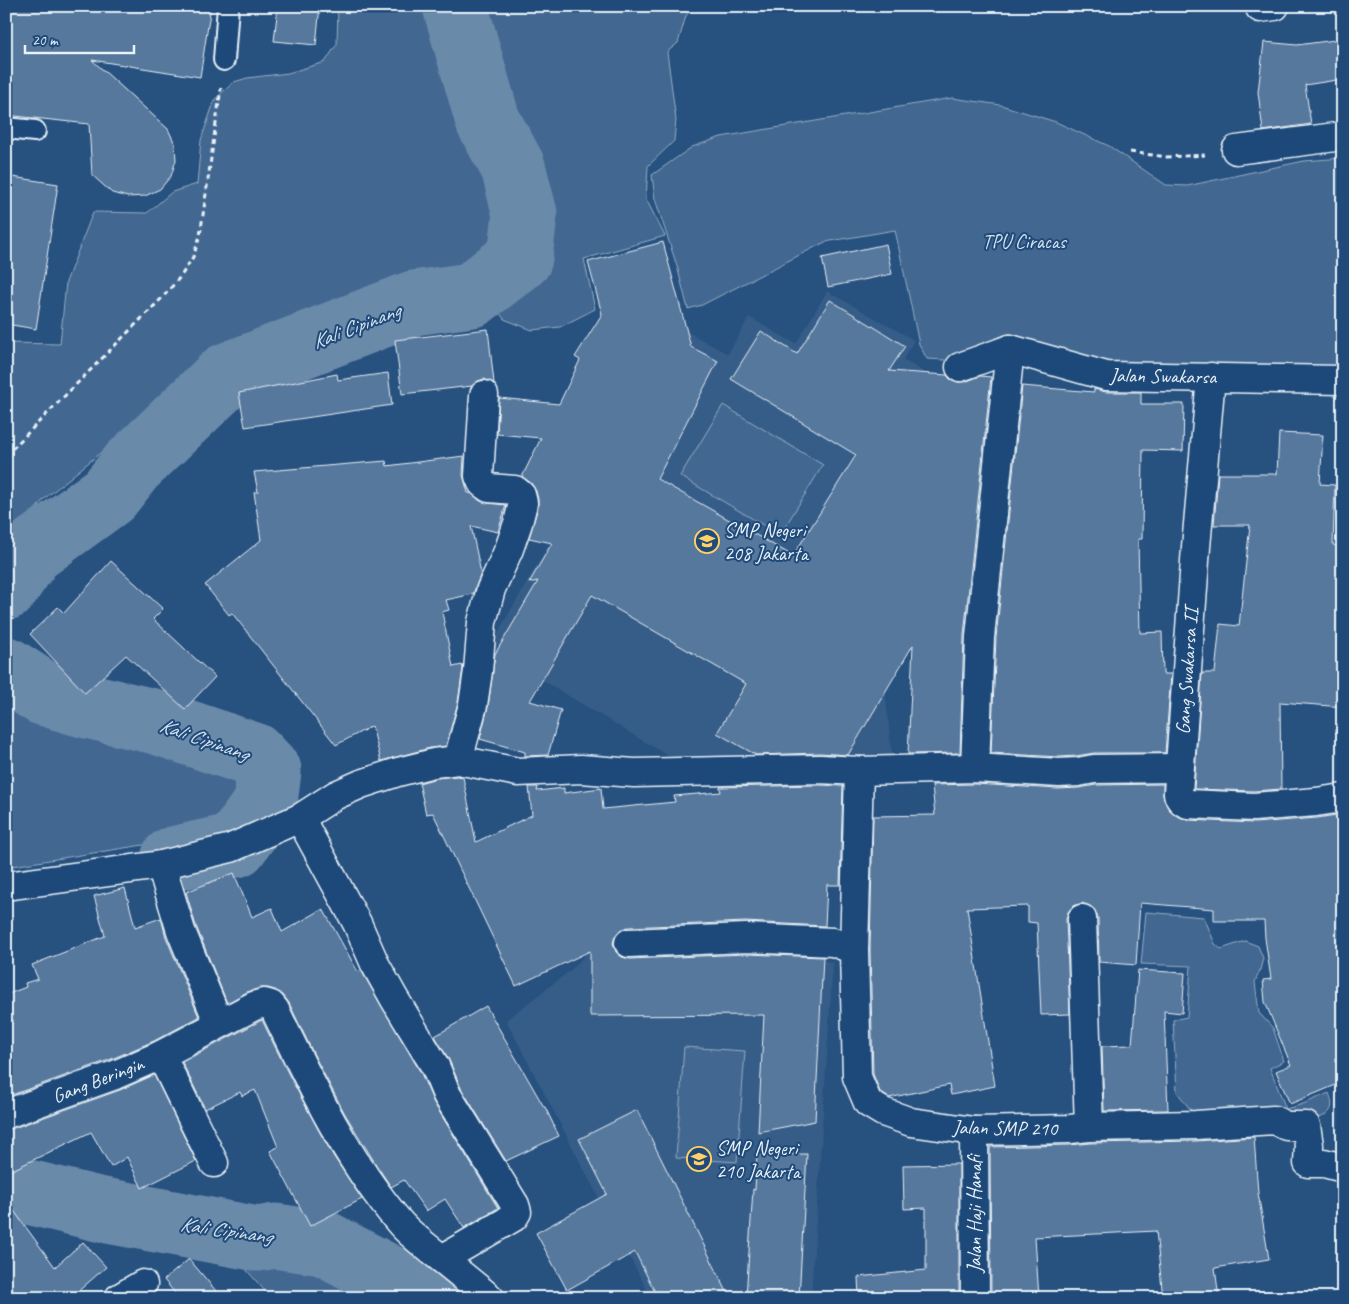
<svg xmlns="http://www.w3.org/2000/svg" width="1349" height="1304" font-family="Caveat,sans-serif">
	<style>
		.built { fill: #355d88 }
		.green { fill: #436891; stroke: #96acc4 }
		.lines { fill: none; stroke-linecap: round; stroke-linejoin: round }
		.river { stroke: #6b8aaa; stroke-width: 65 }
		.building { fill: #57789d; stroke: #e8f1f8 }
		.lane-casing { stroke: #e8f1f8; stroke-width: 24 }
		.street-casing { stroke: #e8f1f8; stroke-width: 31 }
		.path { stroke: #e8f1f8; stroke-width: 3; stroke-dasharray: 5 4; stroke-linecap: butt }
		.lane { stroke: #1f4a7a; stroke-width: 20 }
		.street { stroke: #1f4a7a; stroke-width: 28 }
		.labels { text-anchor: middle; dominant-baseline: central; stroke-width: 4; stroke-linejoin: round; paint-order: stroke }
		.park-label { font-size: 20px; fill: #d8e3ee; stroke: #1f4a7a }
		.street-label { font-size: 20px; fill: #e8f1f8; stroke: #1f4a7a }
		.poi-label { font-size: 20px; fill: #e8f1f8; stroke: #1f4a7a; text-anchor: start }
		.water-label { font-size: 21px; font-style: italic; fill: #d5e2ec; stroke: #1f4a7a }
	</style>
	<rect width="100%" height="100%" fill="#27517f"/>
	<filter id="ink" filterUnits="userSpaceOnUse"><feTurbulence type="fractalNoise" baseFrequency=".02" numOctaves="2"/><feDisplacementMap in="SourceGraphic" scale="10" xChannelSelector="R" yChannelSelector="G"/><feConvolveMatrix kernelMatrix="1 2 1 2 8 2 1 2 1" color-interpolation-filters="sRGB"/></filter>
	<g filter="url(#ink)">
		<g class="built">
			<path d="M 827,291 L 914,340 L 903,360 L 952,388 L 884,679 L 892,755 L 774,766 L 683,765 L 489,648 L 573,502 L 686,331 L 728,354 L 749,317 L 796,344 Z"/>
			<path d="M 787,949 L 833,963 L 811,1298 L 651,1298 L 506,1020 L 572,969 L 586,954 Z"/>
		</g>
		<g class="green">
			<path d="M 338,6 L 693,6 L 686,16 L 678,43 L 667,52 L 676,120 L 674,141 L 648,166 L 646,199 L 665,236 L 584,259 L 595,309 L 560,327 L 532,330 L 504,319 L 494,305 L 306,324 L 247,348 L 198,373 L 44,499 L 6,545 L 6,343 L 60,344 L 66,282 L 93,212 L 147,213 L 172,192 L 197,184 L 201,140 L 215,99 L 234,82 L 247,78 L 288,73 L 325,62 L 337,44 Z"/>
			<path d="M 952,98 L 1001,105 L 1056,122 L 1109,146 L 1166,185 L 1187,186 L 1304,161 L 1343,158 L 1343,383 L 927,359 L 919,344 L 895,230 L 825,242 L 702,305 L 688,309 L 677,266 L 655,199 L 652,175 L 692,147 L 721,137 Z"/>
			<path d="M 723,405 L 823,465 L 780,535 L 680,476 Z"/>
			<path d="M 6,692 L 32,716 L 198,756 L 236,767 L 243,798 L 238,826 L 224,832 L 6,867 Z"/>
			<path d="M 1146,912 L 1204,917 L 1215,944 L 1221,949 L 1245,941 L 1258,946 L 1263,958 L 1260,970 L 1255,982 L 1259,1013 L 1273,1028 L 1284,1061 L 1270,1068 L 1286,1109 L 1303,1104 L 1329,1093 C 1337,1113 1326,1116 1310,1121 L 1193,1113 L 1177,1092 L 1173,1020 L 1187,1017 L 1191,966 L 1141,964 Z"/>
			<path d="M 684,1047 L 745,1051 L 737,1162 L 676,1158 Z"/>
			<path d="M 256,1251 L 297,1258 L 406,1298 L 271,1298 L 236,1258 Z"/>
		</g>
		<g class="lines">
			<g class="river">
				<path d="M 6,588 L 31,552 L 109,495 L 132,466 L 227,375 L 414,303 L 472,295 L 520,258 L 525,214 L 513,167 L 488,121 L 455,6"/>
				<path d="M 6,669 L 43,693 L 84,705 L 157,722 L 254,755 L 269,771 L 265,804 L 236,845 L 173,859"/>
				<path d="M 6,1184 L 24,1191 L 98,1209 L 258,1239 L 275,1236 L 324,1243 L 394,1280 L 437,1298"/>
			</g>
		</g>
		<g class="building">
			<path d="M 6,6 L 211,6 L 200,77 L 92,60 L 168,129 L 175,144 L 176,160 L 171,176 L 160,189 L 145,196 L 128,197 L 112,193 L 92,175 L 89,124 L 6,115 Z"/>
			<path d="M 278,6 L 320,6 L 316,45 L 274,41 Z"/>
			<path d="M 1343,39 L 1343,79 L 1305,85 L 1311,124 L 1263,131 L 1258,92 L 1264,42 L 1297,45 Z"/>
			<path d="M 6,176 L 58,184 L 36,329 L 6,324 Z"/>
			<path d="M 663,242 L 691,347 L 718,361 L 657,479 L 793,556 L 856,455 L 731,379 L 761,331 L 797,354 L 830,300 L 905,346 L 889,371 L 947,375 L 950,379 L 958,382 L 965,382 L 980,376 L 991,377 L 964,635 L 960,753 L 908,754 L 913,645 L 848,755 L 820,753 L 756,755 L 717,733 L 746,684 L 592,595 L 530,701 L 561,710 L 548,755 L 525,756 L 525,752 L 480,739 L 488,707 L 495,654 L 538,581 L 529,583 L 552,543 L 529,538 L 538,507 L 538,499 L 536,491 L 531,483 L 522,477 L 541,438 L 497,434 L 499,398 L 559,404 L 580,360 L 575,357 L 602,314 L 588,262 Z"/>
			<path d="M 886,244 L 892,274 L 828,287 L 822,258 Z"/>
			<path d="M 488,329 L 494,383 L 484,379 L 478,381 L 472,386 L 402,394 L 395,340 Z"/>
			<path d="M 388,373 L 392,405 L 245,427 L 239,393 L 337,374 L 338,380 Z"/>
			<path d="M 1022,386 L 1094,392 L 1094,389 L 1106,392 L 1141,392 L 1141,404 L 1184,404 L 1183,451 L 1143,450 L 1142,539 L 1138,539 L 1140,633 L 1162,632 L 1163,674 L 1171,674 L 1165,753 L 1094,753 L 1076,756 L 1059,757 L 991,753 L 996,638 Z"/>
			<path d="M 1279,433 L 1323,435 L 1320,484 L 1335,485 L 1333,545 L 1343,546 L 1343,707 L 1280,702 L 1281,789 L 1254,791 L 1194,789 L 1202,673 L 1215,673 L 1220,624 L 1239,626 L 1250,525 L 1214,525 L 1218,474 L 1277,474 Z"/>
			<path d="M 464,456 L 463,475 L 468,493 L 471,493 L 480,501 L 487,503 L 506,505 L 498,532 L 471,526 L 481,573 L 473,594 L 446,600 L 449,610 L 442,612 L 453,667 L 462,665 L 463,668 L 458,702 L 446,746 L 430,748 L 381,761 L 372,726 L 336,745 L 232,613 L 229,615 L 205,585 L 261,540 L 254,492 L 258,492 L 254,472 L 386,461 L 387,466 Z"/>
			<path d="M 111,561 L 163,609 L 153,619 L 215,677 L 185,709 L 126,655 L 85,693 L 30,634 L 58,607 L 64,613 Z"/>
			<path d="M 457,776 L 463,777 L 476,842 L 532,815 L 529,787 L 538,787 L 537,791 L 564,788 L 564,793 L 601,788 L 603,809 L 675,802 L 674,796 L 721,792 L 720,787 L 820,785 L 843,786 L 840,885 L 827,885 L 825,926 L 745,922 L 628,927 L 620,930 L 615,936 L 613,943 L 616,952 L 622,957 L 630,959 L 746,954 L 823,957 L 815,1121 L 758,1132 L 764,1015 L 590,1016 L 590,951 L 516,986 L 433,813 L 426,814 L 419,783 L 437,778 Z"/>
			<path d="M 975,784 L 1058,789 L 1079,788 L 1096,785 L 1163,784 L 1163,796 L 1168,808 L 1175,815 L 1187,820 L 1255,823 L 1317,818 L 1343,814 L 1343,1082 L 1290,1104 L 1276,1071 L 1291,1065 L 1265,1002 L 1263,980 L 1271,979 L 1265,938 L 1264,921 L 1214,921 L 1214,909 L 1140,903 L 1136,965 L 1099,962 L 1098,918 L 1095,910 L 1090,906 L 1082,903 L 1073,906 L 1068,912 L 1066,919 L 1070,1014 L 1041,1015 L 1037,923 L 1028,922 L 1028,906 L 967,908 L 995,1086 L 951,1095 L 949,1085 L 889,1098 L 880,1092 L 873,1074 L 870,950 L 873,816 L 935,815 L 932,785 Z"/>
			<path d="M 234,873 L 252,917 L 272,908 L 282,932 L 323,909 L 358,972 L 361,970 L 421,1073 L 434,1103 L 498,1208 L 464,1228 L 445,1199 L 426,1211 L 404,1180 L 391,1187 L 377,1166 L 345,1114 L 316,1059 L 289,1003 L 283,995 L 275,990 L 268,988 L 260,988 L 247,992 L 227,1003 L 196,926 L 186,892 Z"/>
			<path d="M 125,888 L 135,927 L 161,918 L 166,937 L 199,1017 L 154,1041 L 109,1060 L 6,1097 L 6,995 L 26,987 L 25,983 L 38,979 L 32,965 L 105,936 L 94,896 Z"/>
			<path d="M 1138,970 L 1185,973 L 1182,1013 L 1164,1011 L 1168,1110 L 1104,1111 L 1102,1046 L 1132,1045 Z"/>
			<path d="M 486,1006 L 544,1107 L 545,1107 L 559,1136 L 506,1161 L 461,1088 L 449,1060 L 435,1036 Z"/>
			<path d="M 262,1020 L 288,1073 L 318,1129 L 334,1157 L 362,1199 L 310,1226 L 270,1151 L 278,1147 L 255,1090 L 242,1096 L 240,1092 L 205,1109 L 182,1062 Z"/>
			<path d="M 154,1075 L 196,1161 L 142,1188 L 127,1157 L 111,1167 L 91,1132 L 6,1173 L 6,1129 L 11,1129 L 120,1090 Z"/>
			<path d="M 637,1110 L 730,1298 L 658,1298 L 635,1252 L 567,1290 L 536,1233 L 607,1194 L 579,1139 Z"/>
			<path d="M 1254,1137 L 1258,1193 L 1269,1259 L 1215,1268 L 1219,1298 L 1163,1298 L 1156,1231 L 1035,1237 L 1039,1298 L 991,1298 L 990,1147 L 1070,1145 L 1090,1143 L 1196,1141 Z"/>
			<path d="M 807,1154 L 799,1298 L 746,1298 L 753,1189 L 755,1190 L 757,1155 Z"/>
			<path d="M 959,1164 L 959,1298 L 859,1298 L 858,1277 L 926,1270 L 926,1208 L 904,1209 L 903,1165 Z"/>
			<path d="M 6,1200 L 55,1267 L 83,1242 L 106,1267 L 75,1294 L 77,1298 L 19,1298 L 6,1279 Z"/>
			<path d="M 189,1259 L 222,1298 L 179,1298 L 164,1280 Z"/>
		</g>
		<g class="lines">
			<defs>
				<g id="lane">
					<path d="M 224,60 L 228,6"/>
					<path d="M 6,128 L 35,131"/>
				</g>
				<g id="street">
					<path d="M 1260,8 L 1275,6"/>
					<path d="M 1236,150 L 1343,136"/>
					<path d="M 960,367 L 1010,349 L 1106,376 L 1343,380"/>
					<path d="M 1211,377 L 1196,547 L 1178,793 C 1179,799 1182,802 1188,804 L 1254,807 L 1316,802 L 1343,798"/>
					<path d="M 458,760 L 473,705 L 478,671 L 482,622 L 491,589 L 509,549 L 518,523 L 523,503 L 521,495 L 515,490 L 489,488 L 482,483 L 479,476 L 484,395"/>
					<path d="M 975,768 L 980,637 L 1010,349"/>
					<path d="M 859,771 L 854,950 L 857,1077 L 868,1103 L 883,1112 L 911,1122 L 974,1131 L 1070,1129 L 1089,1127 L 1196,1125 L 1274,1120 L 1286,1126 L 1306,1126 L 1309,1145 L 1308,1163 L 1324,1163 L 1343,1168"/>
					<path d="M 300,818 L 357,923 L 375,964 L 394,998 L 435,1066 L 447,1095 L 515,1205 L 517,1212 L 514,1217 L 442,1259 L 490,1298"/>
					<path d="M 161,865 L 181,931 L 219,1024"/>
					<path d="M 6,886 L 161,865 L 231,848 L 300,818 L 336,795 L 361,784 L 398,772 L 434,763 L 458,760 L 518,772 L 581,769 L 634,773 L 820,769 L 859,771 L 975,768 L 1059,773 L 1078,772 L 1094,769 L 1179,768"/>
					<path d="M 1082,919 L 1089,1127"/>
					<path d="M 629,943 L 746,938 L 833,942 L 854,950"/>
					<path d="M 161,1055 L 254,1006 L 264,1003 L 271,1005 L 275,1010 C 311,1085 347,1161 401,1224 C 413,1237 428,1248 442,1259"/>
					<path d="M 6,1114 L 115,1075 L 161,1055 L 214,1163"/>
					<path d="M 974,1131 L 975,1298"/>
					<path d="M 119,1298 L 143,1284"/>
				</g>
			</defs>
			<use href="#lane" class="lane-casing"/>
			<use href="#street" class="street-casing"/>
			<g class="path">
				<path d="M 1130,152 L 1167,157 L 1205,155"/>
				<path d="M 6,455 L 162,298 L 181,276 L 193,257 L 200,236 L 221,88"/>
			</g>
			<use href="#lane" class="lane"/>
			<use href="#street" class="street"/>
		</g>
	</g>
	<defs>
		<symbol id="school-ring" viewBox="-11 -11 22 22"><circle r="9.5" fill="#1f4a7a" stroke="#ffd166" stroke-width="1.5"/><path d="M0-5L7-2L0 1L-7-2ZM-4 1L0 2.5L4 1V4Q0 6-4 4Z" fill="#ffd166"/></symbol>
	</defs>
	<g fill-rule="evenodd">
		<use href="#school-ring" x="693" y="527" width="28" height="28"/>
		<use href="#school-ring" x="685" y="1145" width="28" height="28"/>
	</g>
	<g class="labels">
		<g class="park-label">
			<text x="1024" y="241">TPU Ciracas</text>
		</g>
		<g class="street-label">
			<text transform="translate(1163 376) rotate(1)">Jalan Swakarsa</text>
			<text transform="translate(1187 671) rotate(-86)">Gang Swakarsa II</text>
			<text transform="translate(98 1080) rotate(-21)">Gang Beringin</text>
			<text transform="translate(1005 1128) rotate(1)">Jalan SMP 210</text>
			<text transform="translate(974 1214) rotate(-90)">Jalan Haji Hanafi</text>
		</g>
		<g class="poi-label">
			<text x="724" y="530">SMP Negeri<tspan x="724" dy="23">208 Jakarta</tspan></text>
			<text x="716" y="1148">SMP Negeri<tspan x="716" dy="23">210 Jakarta</tspan></text>
		</g>
		<g class="water-label">
			<text transform="translate(356 326) rotate(-21)">Kali Cipinang</text>
			<text transform="translate(204 739) rotate(19)">Kali Cipinang</text>
			<text transform="translate(226 1230) rotate(8)">Kali Cipinang</text>
		</g>
	</g>
	<rect width="1349" height="1304" fill="none" stroke="#1f4a7a" stroke-width="25"/>
	<rect x="12" y="12" width="1324" height="1279" fill="none" stroke="#e8f1f8" stroke-width="2" filter="url(#ink)"/>
	<path d="M25 45v8h109v-8" fill="none" stroke="#e8f1f8" stroke-width="2.5"/>
	<text x="32" y="45" font-size="15" fill="#e8f1f8" stroke="#1f4a7a" stroke-width="4" paint-order="stroke">20 m</text>
</svg>
